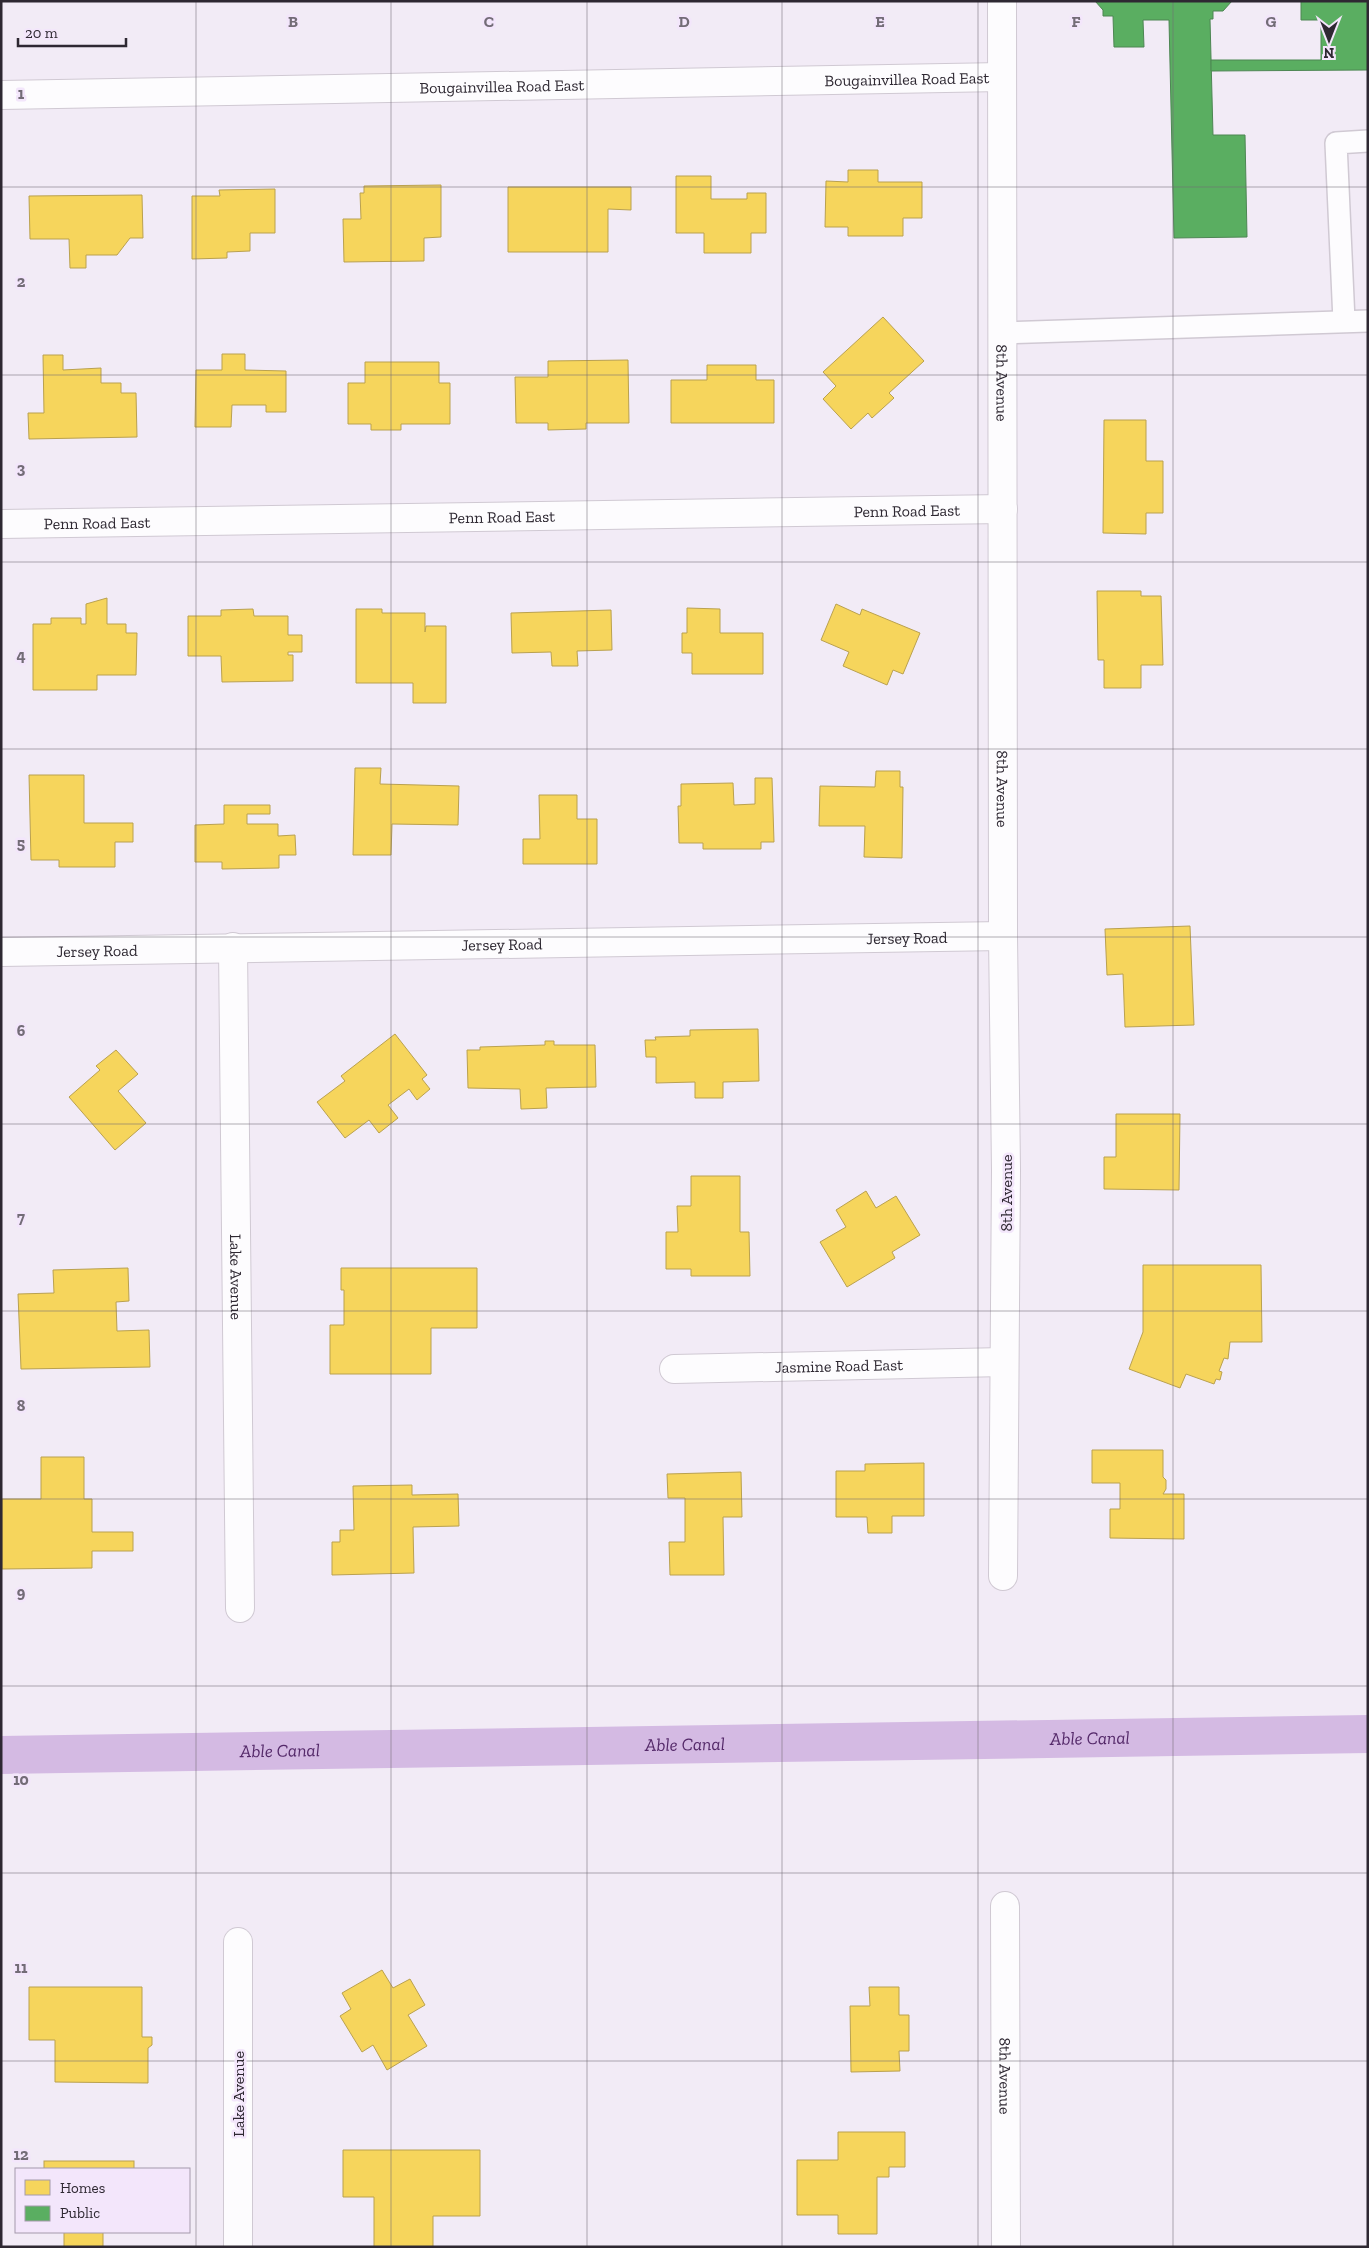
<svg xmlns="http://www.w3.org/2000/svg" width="1369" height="2248" font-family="'Zilla Slab',serif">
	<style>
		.homes { fill: #f6d55c; stroke: #baa14f }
		.public { fill: #5aae61; stroke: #4d8653 }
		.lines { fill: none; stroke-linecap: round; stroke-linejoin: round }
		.canal { stroke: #d4bae3; stroke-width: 38 }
		.service-casing { stroke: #d0c9d3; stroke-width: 24 }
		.minor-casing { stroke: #d0c9d3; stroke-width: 30 }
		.service { stroke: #fdfcfe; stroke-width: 21 }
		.minor { stroke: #fdfcfe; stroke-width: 28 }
		.grid { fill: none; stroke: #736c77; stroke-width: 1; stroke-opacity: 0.55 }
		.labels { text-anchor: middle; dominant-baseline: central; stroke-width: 5; stroke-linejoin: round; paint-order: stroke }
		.street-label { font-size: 16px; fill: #2e2832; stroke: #f3e6fb }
		.water-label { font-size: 18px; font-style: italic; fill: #542969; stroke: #f3e6fb }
		.grid-label { font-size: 16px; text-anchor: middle; font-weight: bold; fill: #736c77; stroke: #f3e6fb; stroke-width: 5; stroke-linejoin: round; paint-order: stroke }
	</style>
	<rect width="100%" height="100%" fill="#f2ebf6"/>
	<g class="homes">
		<path d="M 848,170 L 878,170 L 878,182 L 922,182 L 922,218 L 903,218 L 903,236 L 848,236 L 848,227 L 825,227 L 826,181 L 848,182 Z"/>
		<path d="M 676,176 L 711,176 L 711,199 L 747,199 L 747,193 L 766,193 L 766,233 L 751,233 L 751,253 L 704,253 L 704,233 L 676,233 Z"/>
		<path d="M 441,185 L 441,237 L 424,238 L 424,261 L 344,262 L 343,219 L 361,219 L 360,193 L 364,193 L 364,186 Z"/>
		<path d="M 508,187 L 631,187 L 631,210 L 608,209 L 608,252 L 508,252 Z"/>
		<path d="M 275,189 L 275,233 L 250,233 L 250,251 L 227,252 L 227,258 L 192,259 L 192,196 L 220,196 L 219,190 Z"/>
		<path d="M 142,195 L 143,238 L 130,238 L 117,255 L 86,255 L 86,268 L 70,268 L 69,239 L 30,239 L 29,196 Z"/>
		<path d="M 883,317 L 924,361 L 889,393 L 894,398 L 872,418 L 868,413 L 851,429 L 823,399 L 836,386 L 823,372 Z"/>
		<path d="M 222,354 L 245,354 L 245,370 L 286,371 L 286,412 L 266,412 L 266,405 L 232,405 L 231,427 L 195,427 L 196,370 L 222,370 Z"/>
		<path d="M 43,355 L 63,355 L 63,370 L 101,368 L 101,383 L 121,383 L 121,393 L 136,393 L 137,437 L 29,439 L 28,413 L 44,413 Z"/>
		<path d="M 628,360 L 629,423 L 586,423 L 586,429 L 548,430 L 548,423 L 516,423 L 515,377 L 548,377 L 548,361 Z"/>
		<path d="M 365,362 L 439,362 L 439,383 L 450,383 L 450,424 L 401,424 L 401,430 L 371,430 L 371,424 L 348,424 L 348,383 L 365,383 Z"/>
		<path d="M 707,365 L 756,365 L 756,380 L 774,380 L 774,423 L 671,423 L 671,380 L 707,380 Z"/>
		<path d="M 1104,420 L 1146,420 L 1146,461 L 1163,461 L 1163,513 L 1146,513 L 1146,534 L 1103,533 Z"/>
		<path d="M 1097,591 L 1141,591 L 1141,596 L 1161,596 L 1163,665 L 1141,665 L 1141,688 L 1104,688 L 1104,660 L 1098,660 Z"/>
		<path d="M 107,598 L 107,624 L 126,624 L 126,633 L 137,633 L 136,675 L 97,675 L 97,690 L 33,690 L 33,624 L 51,624 L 51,618 L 81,618 L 81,624 L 86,624 L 86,604 Z"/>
		<path d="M 836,604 L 860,615 L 862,609 L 920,633 L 903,674 L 893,670 L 887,685 L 843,666 L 849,652 L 821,640 Z"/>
		<path d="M 687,608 L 720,609 L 720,633 L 763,633 L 763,674 L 692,674 L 692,653 L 682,653 L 682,633 L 687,633 Z"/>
		<path d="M 253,609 L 254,616 L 288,616 L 288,635 L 302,635 L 302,652 L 288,652 L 288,655 L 293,655 L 293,681 L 222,682 L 221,656 L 188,656 L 188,616 L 221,616 L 221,610 Z"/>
		<path d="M 356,609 L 382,609 L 382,613 L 425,613 L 425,632 L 426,626 L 446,626 L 446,703 L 413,703 L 413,683 L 356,683 Z"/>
		<path d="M 611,610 L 612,650 L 577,651 L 578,666 L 552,666 L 551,652 L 512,653 L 511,613 Z"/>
		<path d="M 355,768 L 381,768 L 380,784 L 459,786 L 458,825 L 392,824 L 391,855 L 353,855 Z"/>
		<path d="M 876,771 L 900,771 L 900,787 L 903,787 L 902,858 L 864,857 L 865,826 L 819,826 L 820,786 L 875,787 Z"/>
		<path d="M 29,775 L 84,775 L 84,823 L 133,823 L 133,842 L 115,842 L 115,867 L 59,867 L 59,860 L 31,860 Z"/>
		<path d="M 755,778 L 772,778 L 774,842 L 761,842 L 761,849 L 703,849 L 703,843 L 679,843 L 678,806 L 681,806 L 681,784 L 733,783 L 734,805 L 755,804 Z"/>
		<path d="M 539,795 L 577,795 L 577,819 L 597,819 L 597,864 L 523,864 L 523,839 L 540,839 Z"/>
		<path d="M 224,805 L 270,805 L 270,814 L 247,814 L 247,824 L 278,824 L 278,836 L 295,835 L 296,855 L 279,855 L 279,868 L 222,869 L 222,862 L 195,862 L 195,825 L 224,824 Z"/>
		<path d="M 1190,926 L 1194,1025 L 1125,1027 L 1123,974 L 1107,975 L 1105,929 Z"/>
		<path d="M 758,1029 L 759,1081 L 723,1082 L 723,1098 L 695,1098 L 695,1082 L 656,1083 L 656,1057 L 646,1057 L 645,1040 L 656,1040 L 655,1037 L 690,1036 L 690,1030 Z"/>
		<path d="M 395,1034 L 427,1075 L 422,1079 L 430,1089 L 417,1100 L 409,1089 L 388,1105 L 398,1118 L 379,1133 L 369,1120 L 345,1138 L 317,1102 L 345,1081 L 341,1076 Z"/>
		<path d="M 545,1041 L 554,1041 L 554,1045 L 595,1045 L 596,1087 L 546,1088 L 547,1108 L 521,1109 L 520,1089 L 468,1088 L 467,1050 L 480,1050 L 480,1047 L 545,1045 Z"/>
		<path d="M 116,1050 L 138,1074 L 118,1091 L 146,1123 L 115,1150 L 69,1097 L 100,1070 L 96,1066 Z"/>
		<path d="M 1116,1114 L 1180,1114 L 1179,1190 L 1104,1189 L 1104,1157 L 1116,1157 Z"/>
		<path d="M 691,1176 L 740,1176 L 740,1232 L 749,1232 L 750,1276 L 691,1276 L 691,1269 L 666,1269 L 666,1232 L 678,1232 L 677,1206 L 691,1206 Z"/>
		<path d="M 866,1191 L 876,1208 L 896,1196 L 920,1235 L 892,1252 L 895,1258 L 847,1287 L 820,1242 L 846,1227 L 836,1210 Z"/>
		<path d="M 1143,1265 L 1261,1265 L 1262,1342 L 1230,1342 L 1228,1359 L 1224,1358 L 1219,1371 L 1222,1372 L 1220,1380 L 1216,1379 L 1214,1384 L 1186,1374 L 1180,1388 L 1129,1369 L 1143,1332 Z"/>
		<path d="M 128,1268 L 129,1301 L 116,1302 L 117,1331 L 149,1330 L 150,1367 L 21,1369 L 18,1294 L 54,1293 L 53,1270 Z"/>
		<path d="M 341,1268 L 477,1268 L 477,1328 L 431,1328 L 431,1374 L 330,1374 L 330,1325 L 344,1325 L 344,1290 L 341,1290 Z"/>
		<path d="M 1092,1450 L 1163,1450 L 1163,1477 L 1166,1480 L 1166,1489 L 1163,1494 L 1184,1494 L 1184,1539 L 1110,1538 L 1110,1509 L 1120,1509 L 1120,1483 L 1092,1483 Z"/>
		<path d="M 41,1457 L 84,1457 L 84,1499 L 92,1499 L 92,1532 L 133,1532 L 133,1551 L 92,1551 L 92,1568 L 2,1569 L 2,1499 L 41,1499 Z"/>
		<path d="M 924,1463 L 924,1516 L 892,1516 L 892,1533 L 868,1533 L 867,1517 L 836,1517 L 836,1471 L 865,1471 L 865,1464 Z"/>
		<path d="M 741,1472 L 742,1517 L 723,1517 L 724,1575 L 670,1575 L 669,1542 L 685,1542 L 685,1498 L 668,1498 L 667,1474 Z"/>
		<path d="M 412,1485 L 412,1495 L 458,1494 L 459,1526 L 413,1527 L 414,1573 L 332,1575 L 332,1542 L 340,1542 L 340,1530 L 354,1530 L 353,1486 Z"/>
		<path d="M 382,1970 L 393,1988 L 410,1979 L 425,2005 L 408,2015 L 427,2046 L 387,2070 L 373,2045 L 362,2052 L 340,2016 L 351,2009 L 342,1993 Z"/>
		<path d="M 29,1987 L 142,1987 L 142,2037 L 152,2037 L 152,2045 L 148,2048 L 148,2083 L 55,2082 L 55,2040 L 29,2040 Z"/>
		<path d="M 869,1987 L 899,1987 L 899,2015 L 909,2015 L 909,2051 L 899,2051 L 900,2071 L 851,2072 L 850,2006 L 870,2006 Z"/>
		<path d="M 838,2132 L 905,2132 L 905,2167 L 889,2167 L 889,2177 L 877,2177 L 877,2234 L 838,2234 L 838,2215 L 797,2215 L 797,2160 L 838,2160 Z"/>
		<path d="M 343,2150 L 480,2150 L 480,2216 L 433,2216 L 433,2247 L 374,2247 L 374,2197 L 343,2197 Z"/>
		<rect x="44" y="2161" width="90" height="8"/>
		<rect x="64" y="2232" width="39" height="15"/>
	</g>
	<g class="public">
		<path d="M 1095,1 L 1232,1 L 1223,11 L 1213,11 L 1213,19 L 1210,19 L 1213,135 L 1245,135 L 1247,237 L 1174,238 L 1169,20 L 1143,20 L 1144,47 L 1114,47 L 1113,16 L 1103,16 L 1103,10 Z"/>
		<path d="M 1301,1 L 1368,1 L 1368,70 L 1211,71 L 1211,60 L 1321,60 L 1321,20 L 1301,20 Z"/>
	</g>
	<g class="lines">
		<path class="canal" id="s1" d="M 1,1755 L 1368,1734"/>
		<defs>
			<g id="service">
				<path d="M 1344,321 L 1336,143 L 1368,141"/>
				<path d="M 1002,333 L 1368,321"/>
			</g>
			<g id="minor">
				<path id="s2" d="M 1002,1 L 1003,936 L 1006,1170 L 1003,1576"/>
				<path id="s3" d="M 1,95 L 1002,77"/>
				<path id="s4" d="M 1,524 L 1003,509"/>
				<path id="s5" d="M 233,947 L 240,1608"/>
				<path id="s6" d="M 1,952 L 1003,936"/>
				<path id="s7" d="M 674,1369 L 1004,1362"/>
				<path id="s8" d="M 1005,1906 L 1006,2247"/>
				<path d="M 238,1942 L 238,2247"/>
			</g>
		</defs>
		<use href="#service" class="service-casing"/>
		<use href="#minor" class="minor-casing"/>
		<use href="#service" class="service"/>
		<use href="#minor" class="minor"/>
	</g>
	<path class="grid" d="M 196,1 L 196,2247M 391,1 L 391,2247M 587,1 L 587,2247M 782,1 L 782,2247M 978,1 L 978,2247M 1173,1 L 1173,2247M 1,187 L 1368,187M 1,375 L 1368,375M 1,562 L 1368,562M 1,749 L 1368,749M 1,937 L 1368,937M 1,1124 L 1368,1124M 1,1311 L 1368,1311M 1,1499 L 1368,1499M 1,1686 L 1368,1686M 1,1873 L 1368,1873M 1,2061 L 1368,2061"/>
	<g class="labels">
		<g class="street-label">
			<text stroke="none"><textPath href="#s3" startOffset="906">Bougainvillea Road East</textPath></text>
			<text stroke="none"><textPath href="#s3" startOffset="501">Bougainvillea Road East</textPath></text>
			<text stroke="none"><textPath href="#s2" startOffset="382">8th Avenue</textPath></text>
			<text stroke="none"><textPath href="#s4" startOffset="906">Penn Road East</textPath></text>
			<text stroke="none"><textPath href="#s4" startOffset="501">Penn Road East</textPath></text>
			<text stroke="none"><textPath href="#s4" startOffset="96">Penn Road East</textPath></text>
			<text stroke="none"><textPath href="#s2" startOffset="788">8th Avenue</textPath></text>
			<text stroke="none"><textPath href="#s6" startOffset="906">Jersey Road</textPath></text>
			<text stroke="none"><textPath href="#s6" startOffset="501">Jersey Road</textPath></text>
			<text stroke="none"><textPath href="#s6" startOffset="96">Jersey Road</textPath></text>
			<text transform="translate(1006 1193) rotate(-90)">8th Avenue</text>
			<text stroke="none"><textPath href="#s5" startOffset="330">Lake Avenue</textPath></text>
			<text stroke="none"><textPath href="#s7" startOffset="165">Jasmine Road East</textPath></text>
			<text stroke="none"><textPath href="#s8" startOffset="170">8th Avenue</textPath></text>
			<text transform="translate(238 2094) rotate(-90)">Lake Avenue</text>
		</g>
		<g class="water-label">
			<text stroke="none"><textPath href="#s1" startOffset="1089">Able Canal</textPath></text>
			<text stroke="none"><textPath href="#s1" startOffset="684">Able Canal</textPath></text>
			<text stroke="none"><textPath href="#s1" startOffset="279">Able Canal</textPath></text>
		</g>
	</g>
	<g class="grid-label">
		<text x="293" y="27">B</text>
		<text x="489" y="27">C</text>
		<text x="684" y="27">D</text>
		<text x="880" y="27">E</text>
		<text x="1076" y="27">F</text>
		<text x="1271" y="27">G</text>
		<text x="21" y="99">1</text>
		<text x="21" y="287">2</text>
		<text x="21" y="474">3</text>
		<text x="21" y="661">4</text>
		<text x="21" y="849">5</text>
		<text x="21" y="1036">6</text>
		<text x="21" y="1223">7</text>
		<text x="21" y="1411">8</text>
		<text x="21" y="1598">9</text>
		<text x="21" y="1785">10</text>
		<text x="21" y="1973">11</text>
		<text x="21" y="2160">12</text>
	</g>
	<rect width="1369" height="2248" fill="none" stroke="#2e2832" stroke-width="5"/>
	<rect x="15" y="2168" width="175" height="65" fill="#f3e6fb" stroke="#a49aab"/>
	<rect x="25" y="2180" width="25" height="15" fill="#f6d55c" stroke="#a49aab"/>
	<text x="60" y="2193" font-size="15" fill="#2e2832">Homes</text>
	<rect x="25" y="2206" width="25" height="15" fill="#5aae61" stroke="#a49aab"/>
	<text x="60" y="2218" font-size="15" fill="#2e2832">Public</text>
	<g transform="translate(1329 40) rotate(180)" stroke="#f3e6fb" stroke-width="4" paint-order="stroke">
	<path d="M0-4L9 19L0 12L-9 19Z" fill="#2e2832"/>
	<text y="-8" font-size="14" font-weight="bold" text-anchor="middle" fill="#2e2832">N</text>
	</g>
	<path d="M18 38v8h108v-8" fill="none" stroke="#2e2832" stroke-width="2.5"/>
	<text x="25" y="38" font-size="15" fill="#2e2832" stroke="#f3e6fb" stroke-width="4" paint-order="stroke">20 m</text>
</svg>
